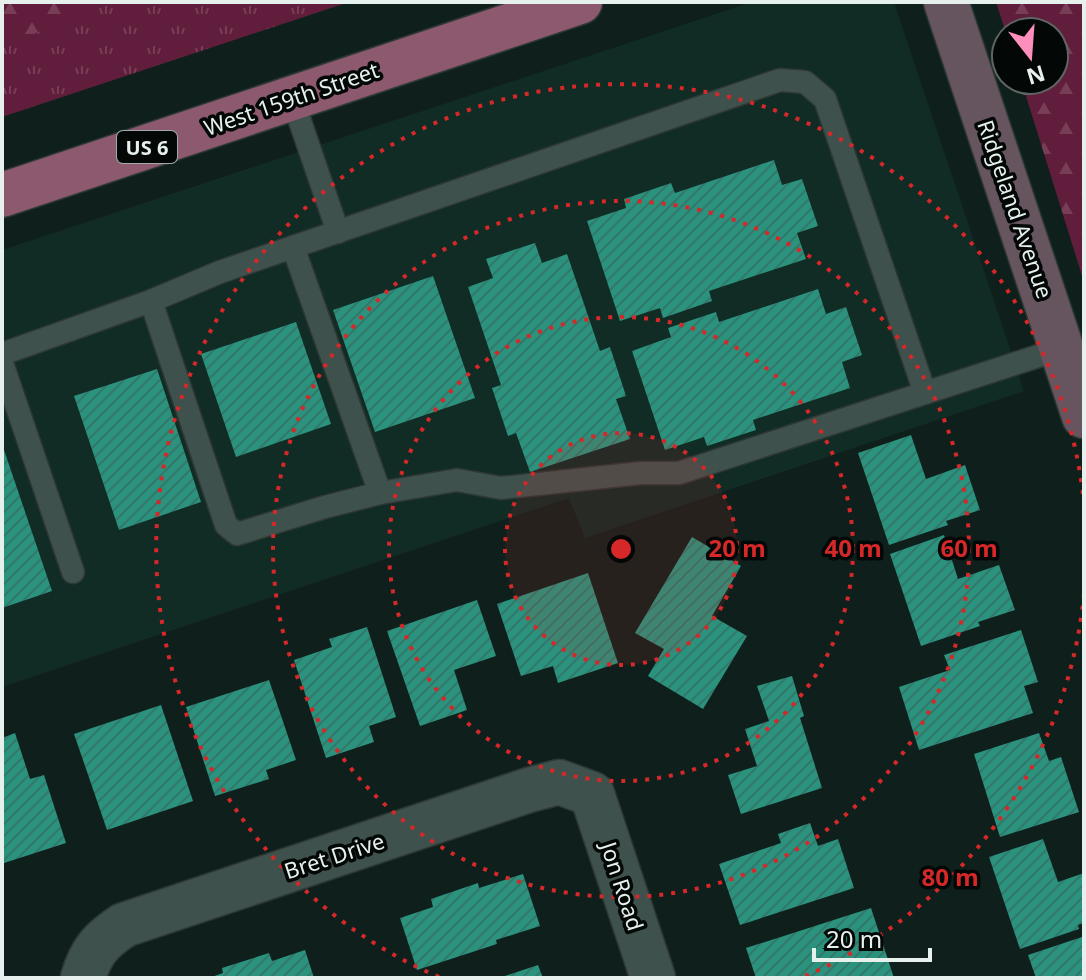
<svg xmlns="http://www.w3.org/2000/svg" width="1086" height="980" font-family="'Noto Sans',sans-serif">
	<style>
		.built { fill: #112b25 }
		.grass { fill: url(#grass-tufts) }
		.forest { fill: url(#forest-firs) }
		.building { fill: url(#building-hatch) }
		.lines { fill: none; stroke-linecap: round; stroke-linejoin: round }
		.lane-casing { stroke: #2e3835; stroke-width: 25 }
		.street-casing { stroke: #2e3835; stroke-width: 47 }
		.secondary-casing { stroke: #2e3835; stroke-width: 47 }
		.primary-casing { stroke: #2e3835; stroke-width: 47 }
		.lane { stroke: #3f514c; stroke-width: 22 }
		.street { stroke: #3f514c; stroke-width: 44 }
		.secondary { stroke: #66555e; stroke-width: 44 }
		.primary { stroke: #8c596f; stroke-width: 44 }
		.ring { fill: none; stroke: #d62828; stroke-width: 4; stroke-dasharray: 4 8 }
		.labels { text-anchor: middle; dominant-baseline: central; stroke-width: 7; stroke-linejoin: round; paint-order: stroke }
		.shield { fill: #030807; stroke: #a2aba9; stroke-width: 2 }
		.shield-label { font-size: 20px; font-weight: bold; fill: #e6f1ee }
		.street-label { font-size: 22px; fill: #e6f1ee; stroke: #030807 }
		.centre { fill: #d62828; stroke: #030807; stroke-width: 4 }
		.ring-label { font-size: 24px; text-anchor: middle; font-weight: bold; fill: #d62828; stroke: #030807; stroke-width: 7; stroke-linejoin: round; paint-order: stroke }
	</style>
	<defs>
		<pattern id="grass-tufts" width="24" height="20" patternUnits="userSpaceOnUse" patternTransform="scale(2)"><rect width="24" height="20" fill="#611d3c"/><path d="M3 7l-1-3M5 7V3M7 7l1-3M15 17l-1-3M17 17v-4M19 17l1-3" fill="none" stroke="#783e58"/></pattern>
		<pattern id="forest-firs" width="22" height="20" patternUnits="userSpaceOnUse" patternTransform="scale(2)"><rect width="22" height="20" fill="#611d3c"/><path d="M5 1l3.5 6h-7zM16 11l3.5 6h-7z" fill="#783e58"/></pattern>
		<pattern id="building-hatch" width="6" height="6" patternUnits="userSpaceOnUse" patternTransform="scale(2)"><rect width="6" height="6" fill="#2a927d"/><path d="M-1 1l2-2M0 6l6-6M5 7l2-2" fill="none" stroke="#33786a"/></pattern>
	</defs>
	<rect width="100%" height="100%" fill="#0f201c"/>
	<path class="built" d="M 752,2 L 894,2 L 1024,391 L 585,538 L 569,498 L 2,687 L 2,250 Z"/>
	<path class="grass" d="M 2,2 L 349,2 L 2,117 Z"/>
	<g class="forest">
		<path d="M 2,2 L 84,2 L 72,21 L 2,44 Z"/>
		<path d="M 996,2 L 1084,2 L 1084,282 L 1021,80 L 1054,80 L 1054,32 L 1006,33 Z"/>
	</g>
	<g class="building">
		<path d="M 774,160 L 782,185 L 802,179 L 818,226 L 797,233 L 806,259 L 709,291 L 712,301 L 663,318 L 660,308 L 620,321 L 587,221 L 626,208 L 624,199 L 671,183 L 675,193 Z"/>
		<path d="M 535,243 L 542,263 L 567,254 L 600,351 L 610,347 L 626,396 L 616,399 L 630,439 L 530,472 L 516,433 L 508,436 L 492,388 L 501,385 L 468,287 L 493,278 L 486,259 Z"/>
		<path d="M 433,276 L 475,398 L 375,432 L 333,310 Z"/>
		<path d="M 818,289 L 826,314 L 846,307 L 862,355 L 842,362 L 850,388 L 753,420 L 756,430 L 707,446 L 704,437 L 665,450 L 632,351 L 671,337 L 668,328 L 716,312 L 719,322 Z"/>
		<path d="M 296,322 L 331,424 L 236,457 L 201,354 Z"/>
		<path d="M 157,369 L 201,502 L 119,530 L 74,396 Z"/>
		<path d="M 911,435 L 926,479 L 965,465 L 980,510 L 946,521 L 948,525 L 889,545 L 858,453 Z"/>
		<path d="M 2,444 L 52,591 L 2,608 Z"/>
		<path d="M 944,535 L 958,579 L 999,565 L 1015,610 L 978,622 L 980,626 L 921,646 L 890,554 Z"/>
		<path d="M 692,537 L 741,566 L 712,616 L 747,636 L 703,709 L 648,676 L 664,649 L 635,633 Z"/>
		<path d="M 588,573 L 618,663 L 558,683 L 553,666 L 521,676 L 497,604 Z"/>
		<path d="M 477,600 L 496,656 L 454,670 L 467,710 L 420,726 L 387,631 Z"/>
		<path d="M 367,627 L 396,717 L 369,726 L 374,742 L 326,758 L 294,660 L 332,647 L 329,639 Z"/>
		<path d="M 1021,630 L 1038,682 L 1024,686 L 1033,713 L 919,750 L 899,687 L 950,670 L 944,655 Z"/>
		<path d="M 792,676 L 804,716 L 800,718 L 822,788 L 741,814 L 728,775 L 757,766 L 745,729 L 769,721 L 757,686 Z"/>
		<path d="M 269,680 L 296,760 L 266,770 L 269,779 L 215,796 L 186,707 Z"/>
		<path d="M 161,705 L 193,801 L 107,830 L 74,734 Z"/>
		<path d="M 15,733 L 30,779 L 44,775 L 66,843 L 4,863 L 2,857 L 2,738 Z"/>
		<path d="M 1039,733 L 1049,761 L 1061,757 L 1079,812 L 1000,837 L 974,754 Z"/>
		<path d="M 810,823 L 818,846 L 838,839 L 854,888 L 740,925 L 719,864 L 781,843 L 778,834 Z"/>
		<path d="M 1043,839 L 1058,882 L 1084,873 L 1084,923 L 1078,925 L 1079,929 L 1020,949 L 989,857 Z"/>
		<path d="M 523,874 L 540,926 L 496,940 L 497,944 L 417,970 L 400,918 L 433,907 L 431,899 L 478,883 L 479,888 Z"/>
		<path d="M 871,908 L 894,978 L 756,978 L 746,948 Z"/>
		<path d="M 1082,937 L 1084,942 L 1084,978 L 1036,978 L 1028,955 Z"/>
		<path d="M 305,950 L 314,978 L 209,978 L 223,973 L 222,968 L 269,953 L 272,961 Z"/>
		<path d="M 538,965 L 543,978 L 503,978 L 502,977 Z"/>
	</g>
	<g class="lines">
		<defs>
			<g id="lane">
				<path d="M 292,98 L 338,232"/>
				<path d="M 293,247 L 380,493"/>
				<path d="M 151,301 L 220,272 L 780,80 L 805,82 L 825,99 L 925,393"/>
				<path d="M 2,354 L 151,301 L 226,525 L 237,534 L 325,507 L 380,493 L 457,480 L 501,488 L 641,473 L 679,473 L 1063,348"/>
				<path d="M 2,363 L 73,572"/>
			</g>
			<path id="street" d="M 83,978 C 91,951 101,940 124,925 L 529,790 L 559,782 L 592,794 L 653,978"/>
			<path id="secondary" d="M 946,2 L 1084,416"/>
			<path id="primary" d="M 2,195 L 580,2"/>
		</defs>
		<use href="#lane" class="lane-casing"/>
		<use href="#street" class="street-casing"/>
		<use href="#secondary" class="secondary-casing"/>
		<use href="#primary" class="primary-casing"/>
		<use href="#lane" class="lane"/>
		<use href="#street" class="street"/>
		<use href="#secondary" class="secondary"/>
		<use href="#primary" class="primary"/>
	</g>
	<circle cx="621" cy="549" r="116" fill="#d62828" fill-opacity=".12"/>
	<g class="ring">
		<circle cx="621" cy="549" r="116"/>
		<circle cx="621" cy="549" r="232"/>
		<circle cx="621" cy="549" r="348"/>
		<path d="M1084 594A465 465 0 0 1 803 977M439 977A465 465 0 1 1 1084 504"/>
	</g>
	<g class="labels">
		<rect class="shield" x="117" y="131" width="60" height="32" rx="6"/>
		<g class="shield-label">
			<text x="147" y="147">US 6</text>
		</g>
		<g class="street-label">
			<text transform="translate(291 98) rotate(-19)">West 159th Street</text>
			<text transform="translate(1016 209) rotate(71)">Ridgeland Avenue</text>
			<text transform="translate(334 855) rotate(-18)">Bret Drive</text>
			<text transform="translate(623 886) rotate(72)">Jon Road</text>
		</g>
	</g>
	<circle cx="621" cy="549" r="12" class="centre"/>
	<g class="ring-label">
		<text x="737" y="557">20 m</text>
		<text x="853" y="557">40 m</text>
		<text x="969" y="557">60 m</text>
		<text x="950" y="886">80 m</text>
	</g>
	<rect width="1086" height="980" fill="none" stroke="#e6f1ee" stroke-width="8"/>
	<g transform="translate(1030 56) rotate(163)"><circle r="38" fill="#030807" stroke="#5e6563" stroke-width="2"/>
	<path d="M0-6L14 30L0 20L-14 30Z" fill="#fe8ebb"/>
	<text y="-12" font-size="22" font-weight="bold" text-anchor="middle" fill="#e6f1ee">N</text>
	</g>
	<path d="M814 948v12h116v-12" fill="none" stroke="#e6f1ee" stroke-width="4"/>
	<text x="826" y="948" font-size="24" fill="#e6f1ee" stroke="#030807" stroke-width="6" paint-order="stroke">20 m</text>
</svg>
